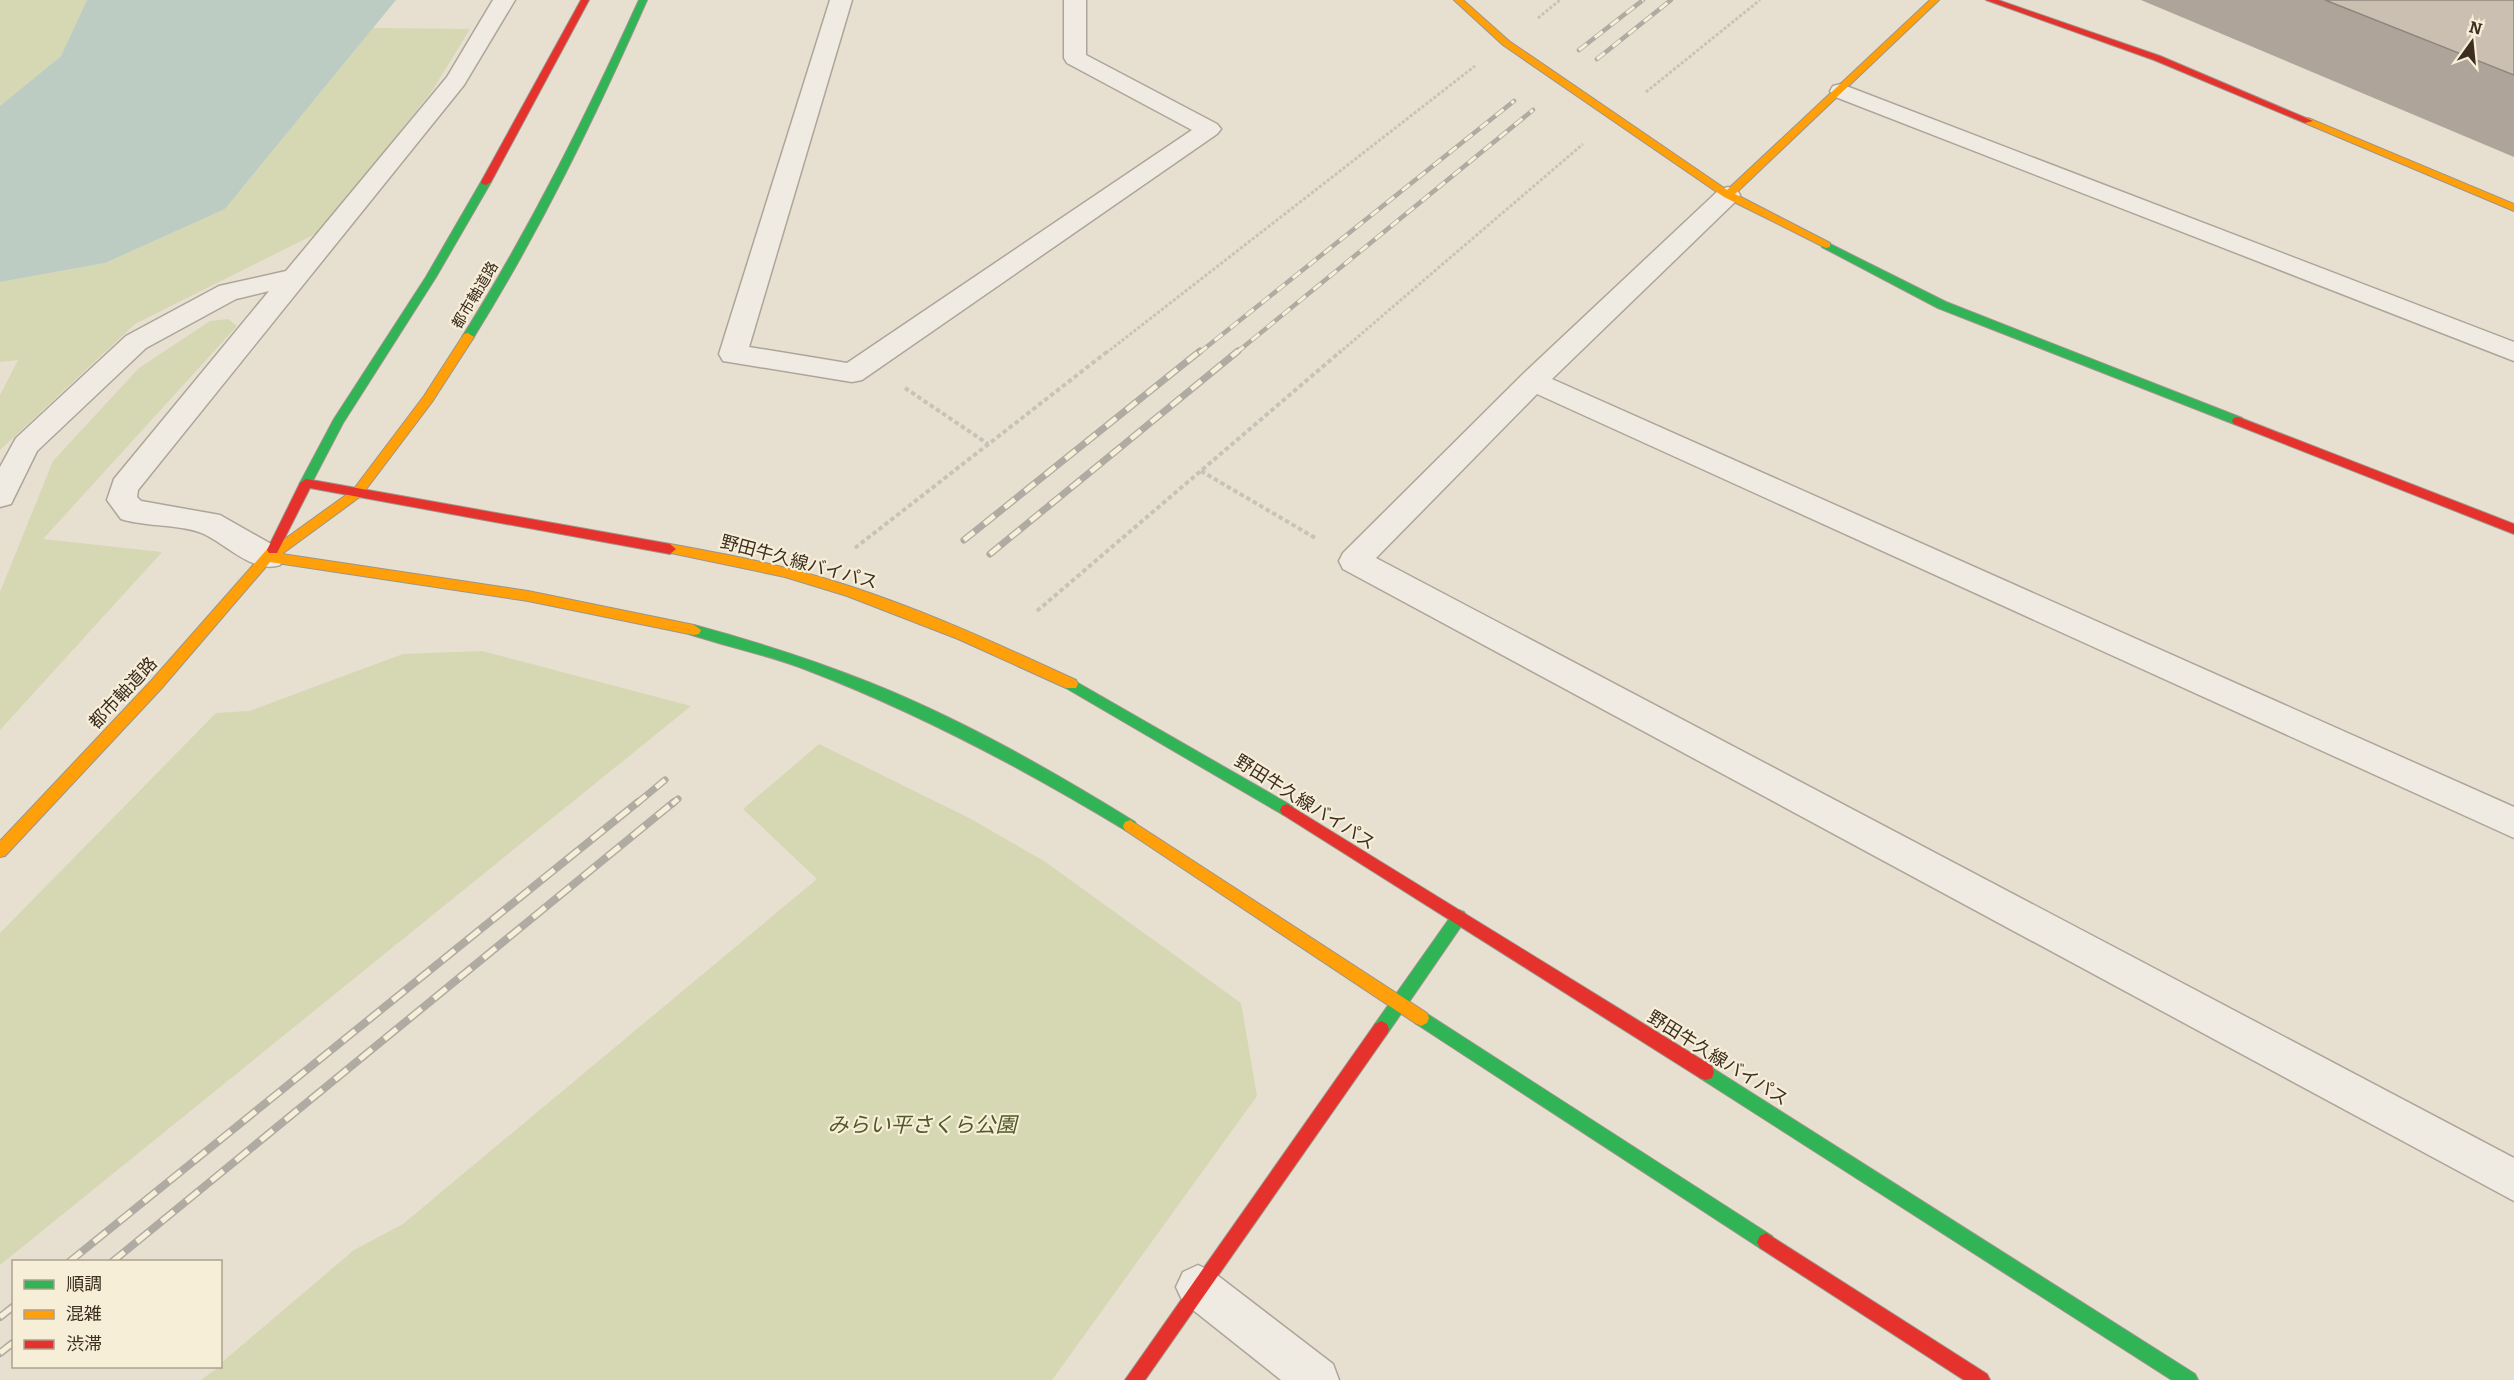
<svg xmlns="http://www.w3.org/2000/svg" width="2514" height="1380" font-family="Bitter,'Noto Sans JP',serif">
	<style>
		.green { fill: #d6d7b3 }
		.water { fill: #bcccc2 }
		.lines { fill: none; stroke-linecap: round; stroke-linejoin: round }
		.street-casing { stroke: #ada599; stroke-width: 3 }
		.fast-casing { stroke: #9c958a; stroke-width: 2 }
		.slow-casing { stroke: #9c958a; stroke-width: 2 }
		.jam-casing { stroke: #9c958a; stroke-width: 2 }
		.path-far1 { stroke: #c8c2b9; stroke-width: 3; stroke-dasharray: 3 2; stroke-linecap: butt }
		.path { stroke: #c8c2b9; stroke-width: 4; stroke-dasharray: 4.5 3; stroke-linecap: butt }
		.street { fill: #efebe3; fill-rule: evenodd }
		.fast { fill: #30b455; fill-rule: evenodd }
		.slow { fill: #ff9f0a; fill-rule: evenodd }
		.jam { fill: #e5322d; fill-rule: evenodd }
		.rail-far2-casing { stroke: #afaaa2; stroke-width: 4.5 }
		.rail-far1-casing { stroke: #afaaa2; stroke-width: 7 }
		.rail-casing { stroke: #afaaa2; stroke-width: 8 }
		.rail-far2 { stroke: #f7eed8; stroke-width: 3; stroke-dasharray: 10; stroke-linecap: butt }
		.rail-far1 { stroke: #f7eed8; stroke-width: 4.5; stroke-dasharray: 13; stroke-linecap: butt }
		.rail { stroke: #f7eed8; stroke-width: 5; stroke-dasharray: 16; stroke-linecap: butt }
		.wall { fill: #afa499 }
		.building { fill: #cbbfb2; stroke: #8e867d; stroke-width: 1.5 }
		.labels { text-anchor: middle; dominant-baseline: central; stroke-width: 4.5; stroke-linejoin: round; paint-order: stroke }
		.far-street-label { font-size: 15px; fill: #3d2e20; stroke: #f7eed8 }
		.street-label { font-size: 18px; fill: #3d2e20; stroke: #f7eed8 }
		.near-park-label { font-size: 21px; font-style: italic; fill: #4d5a26; stroke: #f7eed8 }
	</style>
	<rect width="100%" height="100%" fill="#e7e0d1"/>
	<g class="green">
		<path d="M 0,0 L 87,0 L 61,56 L 0,106 Z"/>
		<path d="M 373,28 L 470,29 L 432,91 L 321,231 L 135,324 L 0,450 L 0,395 L 18,360 L 0,362 L 0,282 L 105,263 L 225,209 Z"/>
		<path d="M 228,319 L 237,326 L 43,539 L 162,552 L 0,730 L 0,592 L 53,461 L 139,368 L 210,321 Z"/>
		<path d="M 482,651 L 691,706 L 0,1265 L 0,933 L 216,713 L 249,711 L 403,654 Z"/>
		<path d="M 819,744 L 969,818 L 1044,861 L 1241,1003 L 1257,1096 L 1052,1380 L 201,1380 L 220,1366 L 221,1363 L 354,1250 L 403,1224 L 817,879 L 743,809 Z"/>
	</g>
	<path class="water" d="M 87,0 L 396,0 L 225,209 L 105,263 L 0,282 L 0,106 L 61,56 Z"/>
	<g class="lines">
		<defs>
			<g id="street">
				<path d="M 493,0 L 515,0 L 464,85 L 138,490 L 137,497 L 141,501 L 220,515 L 280,549 L 284,557 L 280,565 C 254,574 227,545 204,534 C 182,524 146,527 121,519 L 107,500 L 114,479 L 269,291 L 236,299 L 146,348 L 37,451 L 11,504 L 0,507 L 0,467 L 16,438 L 126,336 L 219,286 L 286,271 L 447,77 Z"/>
				<path d="M 830,0 L 852,0 L 749,347 L 847,363 L 1192,130 L 1067,63 L 1064,58 L 1064,0 L 1086,0 L 1086,55 L 1217,124 L 1221,129 L 1217,134 L 862,380 L 852,382 L 723,361 L 719,354 Z"/>
				<path d="M 1841,84 L 2514,342 L 2514,361 L 1833,96 L 1830,91 L 1833,86 Z"/>
				<path d="M 1728,187 L 1737,190 L 1740,195 L 1737,200 L 1552,379 L 2514,807 L 2514,838 L 1537,394 L 1376,558 L 2514,1158 L 2514,1201 L 1343,569 L 1339,561 L 1343,553 L 1523,374 L 1719,190 Z"/>
				<path d="M 1198,1265 L 1213,1272 L 1333,1364 L 1339,1380 L 1281,1380 L 1183,1302 L 1176,1287 L 1183,1272 Z"/>
			</g>
			<g id="fast">
				<path d="M 639,0 L 647,0 C 595,117 540,231 472,340 L 464,340 L 462,337 C 530,229 586,116 639,0 Z"/>
				<path d="M 486,179 L 491,182 L 436,277 L 343,423 L 310,486 L 302,486 L 300,483 L 334,419 L 426,277 L 481,182 Z"/>
				<path d="M 1826,242 L 1946,302 L 2242,418 L 2244,421 L 2242,424 L 2234,424 L 1938,308 L 1822,247 L 1822,243 Z"/>
				<path d="M 694,625 C 753,641 811,659 868,682 C 961,719 1049,769 1135,822 L 1137,826 L 1135,830 L 1130,832 L 1125,830 C 1023,768 919,713 807,670 C 769,655 728,647 689,634 L 687,630 Z"/>
				<path d="M 1071,679 L 1292,806 L 1294,810 L 1292,814 L 1287,816 L 1282,814 L 1066,688 L 1064,684 L 1066,680 Z"/>
				<path d="M 1459,910 L 1464,912 L 1467,917 L 1464,922 L 1387,1034 L 1381,1037 L 1375,1034 L 1373,1029 L 1375,1024 L 1454,912 Z"/>
				<path d="M 1421,1010 L 1772,1236 L 1775,1242 L 1772,1248 L 1766,1251 L 1760,1248 L 1415,1023 L 1413,1018 L 1415,1013 Z"/>
				<path d="M 1706,1064 L 2195,1374 L 2198,1380 L 2172,1380 L 1700,1078 L 1698,1072 L 1700,1066 Z"/>
			</g>
			<g id="slow">
				<path d="M 1454,0 L 1463,0 L 1509,41 L 1727,190 L 1930,0 L 1939,0 L 1735,194 L 1830,243 L 1830,247 L 1826,248 L 1724,197 L 1503,45 Z"/>
				<path d="M 2308,118 L 2514,204 L 2514,211 L 2305,123 L 2303,121 Z"/>
				<path d="M 468,333 L 474,337 L 432,402 L 361,496 L 282,554 L 528,591 L 694,625 L 701,630 L 699,634 L 694,635 L 528,601 L 270,562 L 161,689 L 5,856 L 0,857 L 0,841 L 151,681 L 269,547 L 275,546 L 353,490 L 424,396 L 464,334 Z"/>
				<path d="M 670,544 C 724,554 778,564 830,580 C 915,606 996,643 1076,680 L 1078,684 L 1076,688 L 1066,688 L 958,639 L 847,596 L 785,577 L 666,552 L 664,549 L 666,546 Z"/>
				<path d="M 1130,820 L 1427,1013 L 1429,1018 L 1427,1023 L 1421,1026 L 1415,1023 L 1125,830 L 1123,826 L 1125,822 Z"/>
			</g>
			<g id="jam">
				<path d="M 581,0 L 589,0 L 491,182 L 486,185 L 482,184 L 481,182 Z"/>
				<path d="M 1986,0 L 1998,0 L 2160,56 L 2313,121 L 2305,123 L 2154,60 Z"/>
				<path d="M 2238,417 L 2514,524 L 2514,534 L 2234,424 L 2232,421 L 2234,418 Z"/>
				<path d="M 306,479 L 670,544 L 676,549 L 670,554 L 310,488 L 277,553 L 269,553 L 267,550 L 300,483 Z"/>
				<path d="M 1287,804 L 1712,1066 L 1714,1072 L 1712,1078 L 1706,1080 L 1700,1078 L 1282,814 L 1280,810 L 1282,806 Z"/>
				<path d="M 1381,1021 L 1387,1024 L 1389,1029 L 1387,1034 L 1145,1380 L 1125,1380 L 1375,1024 Z"/>
				<path d="M 1766,1233 L 1987,1374 L 1990,1380 L 1964,1380 L 1760,1248 L 1757,1242 L 1760,1236 Z"/>
			</g>
		</defs>
		<use href="#street" class="street-casing"/>
		<use href="#fast" class="fast-casing"/>
		<use href="#slow" class="slow-casing"/>
		<use href="#jam" class="jam-casing"/>
		<g class="path-far1">
			<path d="M 1538,18 L 1560,0"/>
			<path d="M 1646,92 L 1760,0"/>
			<path d="M 1106,353 L 1475,66"/>
			<path d="M 1339,353 L 1583,144"/>
		</g>
		<g class="path">
			<path d="M 905,388 L 988,444"/>
			<path d="M 1201,471 L 1317,539"/>
			<path d="M 855,548 L 1108,351"/>
			<path d="M 1037,611 L 1341,351"/>
		</g>
		<use href="#street" class="street"/>
		<use href="#fast" class="fast"/>
		<use href="#slow" class="slow"/>
		<use href="#jam" class="jam"/>
		<defs>
			<g id="rail-far2">
				<path d="M 1579,50 L 1643,0"/>
				<path d="M 1597,59 L 1671,0"/>
				<path d="M 1199,353 L 1514,101"/>
				<path d="M 1236,353 L 1533,110"/>
			</g>
			<g id="rail-far1">
				<path d="M 964,540 L 1200,351"/>
				<path d="M 990,554 L 1238,351"/>
				<path d="M 636,804 L 665,780"/>
				<path d="M 672,804 L 678,799"/>
			</g>
			<g id="rail">
				<path d="M 69,1262 L 638,802"/>
				<path d="M 112,1262 L 674,802"/>
				<path d="M 0,1317 L 14,1306"/>
				<path d="M 0,1353 L 14,1342"/>
			</g>
		</defs>
		<use href="#rail-far2" class="rail-far2-casing"/>
		<use href="#rail-far1" class="rail-far1-casing"/>
		<use href="#rail" class="rail-casing"/>
		<use href="#rail-far2" class="rail-far2"/>
		<use href="#rail-far1" class="rail-far1"/>
		<use href="#rail" class="rail"/>
	</g>
	<path class="wall" d="M 2141,0 L 2514,0 L 2514,157 Z"/>
	<path class="building" d="M 2325,0 L 2514,0 L 2514,75 Z"/>
	<g class="labels">
		<g class="far-street-label">
			<text transform="translate(475 295) rotate(-59)">都市軸道路</text>
		</g>
		<g class="street-label">
			<text transform="translate(799 562) rotate(15)">野田牛久線バイパス</text>
			<text transform="translate(123 693) rotate(-47)">都市軸道路</text>
			<text transform="translate(1305 802) rotate(32)">野田牛久線バイパス</text>
			<text transform="translate(1718 1058) rotate(32)">野田牛久線バイパス</text>
		</g>
		<g class="near-park-label">
			<text x="922" y="1125">みらい平さくら公園</text>
		</g>
	</g>
	<rect x="12" y="1260" width="210" height="108" fill="#f7eed8" stroke="#ada18e" stroke-width="1.5"/>
	<rect x="24" y="1280" width="30" height="9" fill="#30b455" stroke="#ada18e" stroke-width="1.5"/>
	<text x="66" y="1290" font-size="18" fill="#3d2e20">順調</text>
	<rect x="24" y="1310" width="30" height="9" fill="#ff9f0a" stroke="#ada18e" stroke-width="1.5"/>
	<text x="66" y="1320" font-size="18" fill="#3d2e20">混雑</text>
	<rect x="24" y="1340" width="30" height="9" fill="#e5322d" stroke="#ada18e" stroke-width="1.5"/>
	<text x="66" y="1350" font-size="18" fill="#3d2e20">渋滞</text>
	<g transform="translate(2472 42) rotate(15)" stroke="#f7eed8" stroke-width="4.5" paint-order="stroke">
	<path d="M0-4.5L10 22L0 15L-10 22Z" fill="#3d2e20"/>
	<text y="-9" font-size="16" font-weight="bold" text-anchor="middle" fill="#3d2e20">N</text>
	</g>
</svg>
